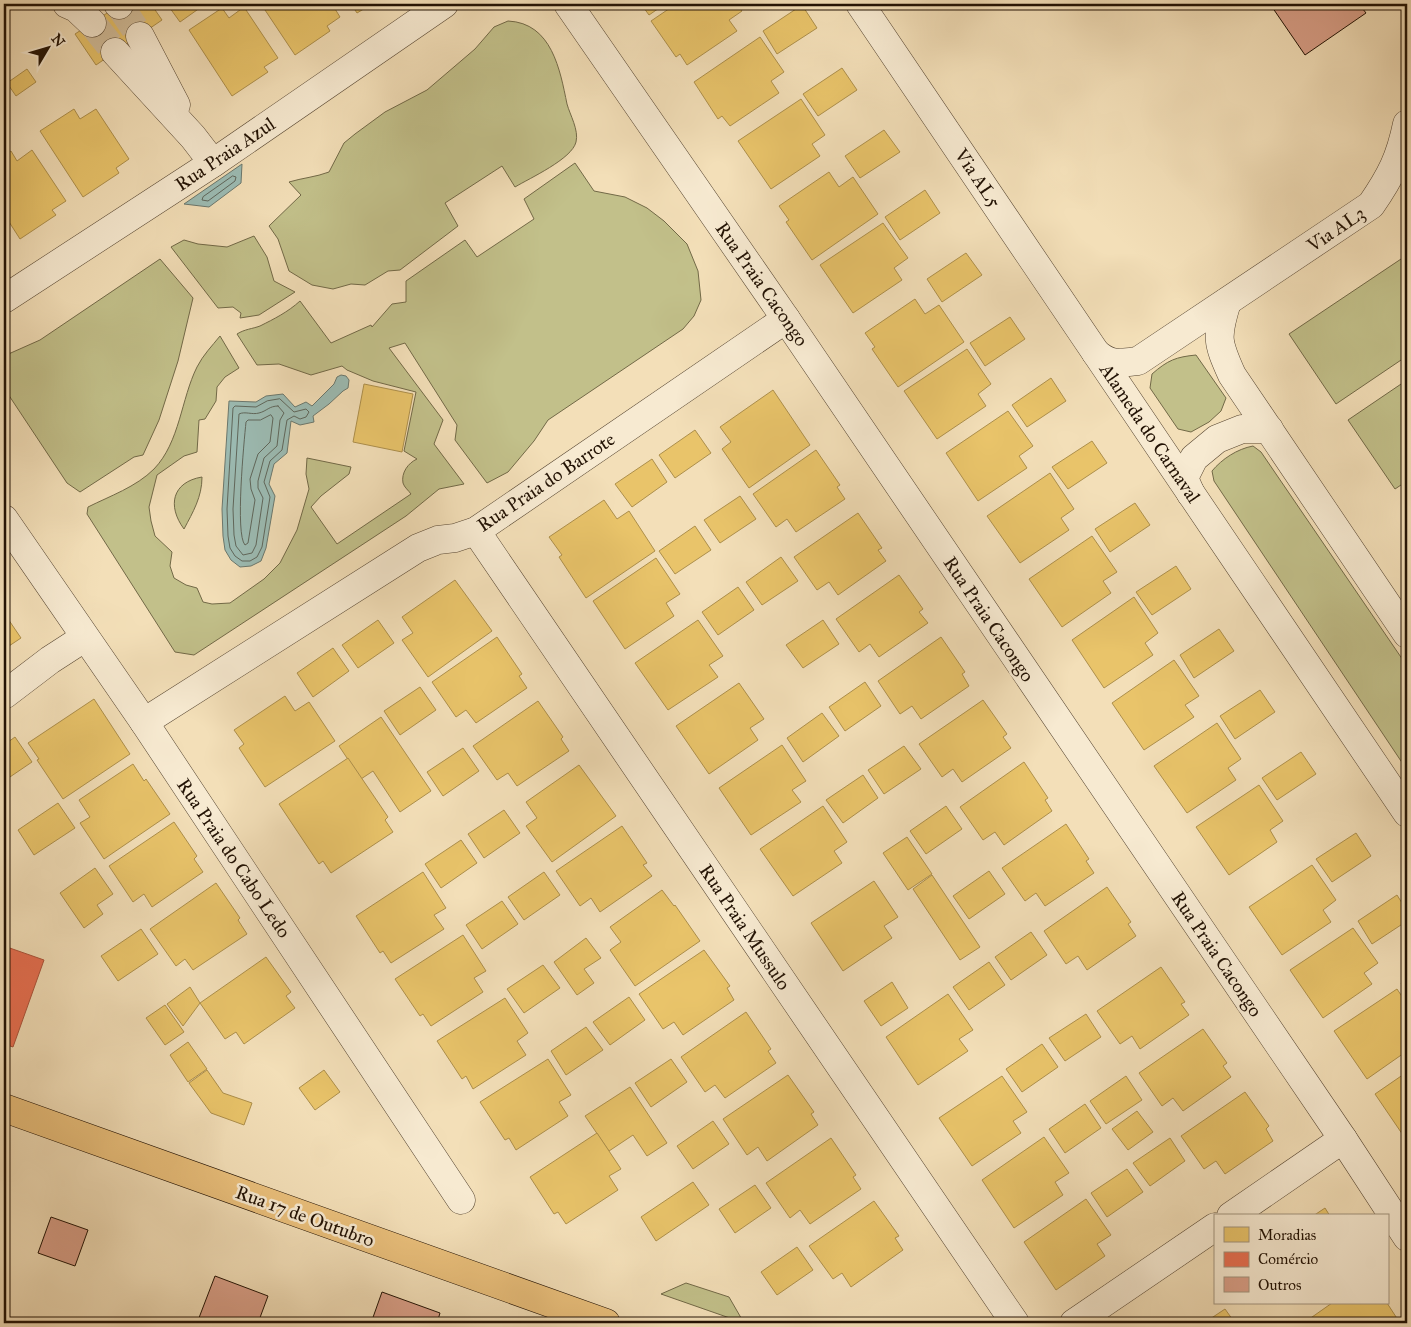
<svg xmlns="http://www.w3.org/2000/svg" width="1411" height="1327" font-family="'IM FELL Great Primer',serif">
	<style>
		.green { fill: #c2c08a; stroke: #726947 }
		.water { fill: #9cbcb4; stroke: #6b786e }
		.homes { fill: #e9c46a; stroke: #ad8f4b }
		.shops { fill: #e76f51; stroke: #ac533a }
		.lines { fill: none; stroke-linecap: round; stroke-linejoin: round }
		.shore { stroke: #5f675c; stroke-width: 1 }
		.building { fill: #d99f88; stroke: #221204 }
		.minor-tunnel { stroke: #d4c09d; stroke-width: 28; stroke-dasharray: 28 14; stroke-linecap: butt }
		.minor-casing { stroke: #564531; stroke-width: 29 }
		.major-casing { stroke: #221204; stroke-width: 29 }
		.minor { stroke: #f7ead1; stroke-width: 28 }
		.major { stroke: #eac07c; stroke-width: 28 }
		.labels { text-anchor: middle; dominant-baseline: central; stroke-width: 5; stroke-linejoin: round; paint-order: stroke }
		.street-label { font-size: 19px; fill: #221204; stroke: #f7ead1 }
	</style>
	<rect width="100%" height="100%" fill="#f3dfb8"/>
	<filter id="stains"><feTurbulence type="fractalNoise" baseFrequency=".004" numOctaves="4"/><feColorMatrix values="0 0 0 0 .2 0 0 0 0 .09 0 0 0 0 .02 0 0 0 .5 -.17"/></filter>
	<radialGradient id="worn" r=".72"><stop offset=".6" stop-color="#630" stop-opacity="0"/><stop offset="1" stop-color="#630" stop-opacity=".3"/></radialGradient>
	<g class="green">
		<path d="M 508,21 C 552,23 560,70 567,104 C 570,115 579,130 576,142 C 572,159 530,178 515,187 L 502,166 L 445,203 L 458,226 L 400,270 L 388,271 L 365,285 L 351,284 L 333,289 L 312,285 L 289,271 L 278,239 L 269,226 L 301,195 L 289,182 C 302,178 316,177 329,172 L 344,143 L 355,134 L 385,112 L 427,90 L 475,49 L 494,27 Z"/>
		<path d="M 575,163 L 594,191 L 625,197 L 647,208 L 664,221 L 687,244 L 698,271 L 701,300 L 694,316 L 683,329 L 548,420 L 534,441 L 508,472 L 487,483 L 455,440 L 457,425 L 405,343 L 389,348 L 443,420 L 434,444 L 464,484 L 439,489 L 406,516 L 194,655 L 175,652 L 87,514 L 88,507 C 110,496 136,487 154,469 C 180,442 181,399 197,367 C 203,355 212,346 220,336 L 239,368 L 225,377 L 217,387 L 216,401 L 205,419 L 199,420 L 197,452 L 184,456 L 157,475 L 149,507 L 151,521 L 155,536 L 172,552 L 170,566 L 174,578 L 186,585 L 197,588 L 203,602 L 212,604 L 230,603 L 264,579 L 280,563 L 297,530 L 309,489 L 306,474 L 307,458 L 351,467 L 349,474 L 321,496 L 311,507 L 337,544 L 411,494 C 409,491 404,487 403,483 C 401,473 408,463 417,459 L 404,451 L 416,392 L 373,381 L 347,370 L 342,366 L 311,375 L 279,364 L 257,365 L 237,334 C 245,329 252,329 260,326 C 274,319 288,312 300,301 L 331,343 L 371,325 L 372,327 L 392,304 L 406,302 L 406,281 L 465,240 L 477,257 L 534,219 L 524,199 Z"/>
		<path d="M 254,236 L 267,257 L 274,281 L 295,292 L 259,315 L 240,318 L 241,313 L 233,307 L 218,308 L 171,247 L 184,240 L 198,244 L 227,247 Z"/>
		<path d="M 1407,255 L 1407,356 L 1336,404 L 1289,334 Z"/>
		<path d="M 160,259 L 193,298 L 178,361 L 159,420 L 143,455 L 134,457 L 80,492 L 67,483 L 4,388 L 4,356 L 40,340 Z"/>
		<path d="M 1196,355 L 1226,398 L 1221,411 L 1209,422 L 1191,432 L 1178,429 L 1150,388 L 1152,374 C 1168,360 1176,357 1196,355 Z"/>
		<path d="M 1407,380 L 1407,481 L 1395,489 L 1348,420 Z"/>
		<path d="M 1253,446 L 1261,452 L 1407,666 L 1407,770 L 1214,481 L 1212,471 C 1222,459 1237,449 1253,446 Z"/>
		<path d="M 202,477 C 202,497 193,512 184,529 C 167,506 172,482 202,477 Z"/>
		<path d="M 686,1283 L 729,1297 L 744,1323 L 661,1294 Z"/>
	</g>
	<g class="water">
		<path d="M 242,164 L 241,183 L 209,207 L 184,204 Z"/>
		<path d="M 341,375 L 346,376 L 349,380 L 348,388 L 343,391 L 329,404 L 313,416 L 314,422 L 300,425 L 291,421 L 287,453 L 274,464 L 269,484 L 275,496 L 266,548 L 261,561 L 251,566 L 240,567 L 231,560 L 225,550 L 223,536 L 222,509 L 229,401 L 256,402 L 266,396 L 283,394 L 295,407 L 306,402 L 312,406 L 334,384 L 337,377 Z"/>
	</g>
	<g class="homes">
		<path d="M 121,4 L 151,4 L 162,20 L 96,65 L 75,34 Z"/>
		<path d="M 167,4 L 203,4 L 204,5 L 180,22 Z"/>
		<path d="M 261,4 L 332,4 L 340,17 L 327,26 L 330,31 L 295,55 Z"/>
		<path d="M 351,4 L 372,4 L 357,13 Z"/>
		<path d="M 641,4 L 665,4 L 649,15 Z"/>
		<path d="M 676,4 L 737,4 L 742,11 L 729,20 L 737,31 L 687,65 L 680,54 L 676,57 L 651,21 Z"/>
		<path d="M 802,5 L 817,28 L 777,54 L 763,31 Z"/>
		<path d="M 244,7 L 278,58 L 264,67 L 268,72 L 232,96 L 189,30 L 222,8 L 229,18 Z"/>
		<path d="M 760,37 L 784,72 L 771,81 L 779,93 L 730,126 L 722,116 L 718,119 L 694,82 Z"/>
		<path d="M 842,68 L 857,90 L 818,116 L 803,94 Z"/>
		<path d="M 27,69 L 36,82 L 16,96 L 7,83 Z"/>
		<path d="M 801,99 L 825,135 L 812,144 L 820,156 L 771,189 L 738,141 Z"/>
		<path d="M 74,109 L 80,119 L 96,109 L 129,159 L 116,168 L 119,173 L 83,197 L 40,131 Z"/>
		<path d="M 884,130 L 900,152 L 860,178 L 845,156 Z"/>
		<path d="M 32,150 L 66,201 L 52,210 L 56,215 L 20,239 L 4,214 L 4,156 L 11,151 L 17,161 Z"/>
		<path d="M 829,172 L 839,187 L 853,177 L 878,214 L 812,260 L 786,222 L 789,220 L 779,206 Z"/>
		<path d="M 925,190 L 940,213 L 900,240 L 885,217 Z"/>
		<path d="M 883,223 L 908,258 L 894,268 L 902,280 L 853,313 L 820,265 Z"/>
		<path d="M 966,253 L 982,275 L 942,302 L 927,279 Z"/>
		<path d="M 915,299 L 925,314 L 939,305 L 964,342 L 898,387 L 872,349 L 875,347 L 865,333 Z"/>
		<path d="M 1010,317 L 1025,339 L 985,366 L 970,343 Z"/>
		<path d="M 967,349 L 991,384 L 978,394 L 986,406 L 937,439 L 904,391 Z"/>
		<path d="M 1051,378 L 1066,401 L 1027,427 L 1012,405 Z"/>
		<path d="M 364,384 L 413,394 L 402,452 L 353,442 Z"/>
		<path d="M 773,390 L 810,445 L 749,488 L 722,449 L 731,442 L 720,427 Z"/>
		<path d="M 1008,411 L 1033,446 L 1019,456 L 1027,468 L 978,501 L 946,453 Z"/>
		<path d="M 695,430 L 711,453 L 675,478 L 659,455 Z"/>
		<path d="M 1092,441 L 1107,463 L 1068,489 L 1052,467 Z"/>
		<path d="M 816,450 L 840,485 L 837,487 L 845,499 L 796,532 L 787,519 L 776,527 L 753,494 Z"/>
		<path d="M 652,459 L 667,482 L 632,507 L 615,484 Z"/>
		<path d="M 1050,473 L 1074,509 L 1061,518 L 1069,530 L 1020,563 L 987,516 Z"/>
		<path d="M 740,496 L 756,519 L 720,543 L 704,520 Z"/>
		<path d="M 604,500 L 617,519 L 629,511 L 655,551 L 586,598 L 559,557 L 562,555 L 549,537 Z"/>
		<path d="M 1135,503 L 1150,525 L 1110,552 L 1095,529 Z"/>
		<path d="M 858,513 L 882,548 L 878,550 L 886,561 L 838,595 L 829,582 L 817,590 L 794,557 Z"/>
		<path d="M 695,526 L 711,550 L 675,574 L 659,551 Z"/>
		<path d="M 1092,536 L 1117,572 L 1103,581 L 1111,593 L 1062,627 L 1029,579 Z"/>
		<path d="M 781,557 L 798,581 L 762,605 L 746,582 Z"/>
		<path d="M 656,558 L 680,594 L 666,603 L 674,616 L 625,649 L 593,601 Z"/>
		<path d="M 1176,566 L 1191,589 L 1152,615 L 1136,592 Z"/>
		<path d="M 899,575 L 923,609 L 919,612 L 928,623 L 879,657 L 870,644 L 859,652 L 836,619 Z"/>
		<path d="M 455,580 L 492,631 L 428,677 L 402,640 L 413,633 L 402,617 Z"/>
		<path d="M 738,587 L 754,610 L 718,635 L 702,612 Z"/>
		<path d="M 1134,597 L 1158,633 L 1145,643 L 1153,655 L 1104,688 L 1072,640 Z"/>
		<path d="M 4,613 L 21,638 L 6,648 L 9,652 L 4,656 Z"/>
		<path d="M 378,620 L 394,643 L 358,668 L 342,645 Z"/>
		<path d="M 698,620 L 723,656 L 709,665 L 718,677 L 668,710 L 635,663 Z"/>
		<path d="M 823,620 L 839,644 L 803,668 L 786,645 Z"/>
		<path d="M 1219,629 L 1234,651 L 1194,678 L 1180,655 Z"/>
		<path d="M 497,637 L 522,674 L 519,676 L 527,688 L 476,723 L 466,710 L 456,717 L 432,682 Z"/>
		<path d="M 941,637 L 965,672 L 962,674 L 969,686 L 921,719 L 912,706 L 900,714 L 878,681 Z"/>
		<path d="M 333,648 L 349,671 L 313,697 L 297,673 Z"/>
		<path d="M 1174,660 L 1199,696 L 1185,705 L 1194,717 L 1144,750 L 1112,703 Z"/>
		<path d="M 865,682 L 881,706 L 845,731 L 829,707 Z"/>
		<path d="M 739,683 L 764,719 L 750,728 L 758,740 L 709,774 L 676,726 Z"/>
		<path d="M 420,687 L 436,710 L 400,735 L 384,711 Z"/>
		<path d="M 1260,690 L 1275,712 L 1235,739 L 1220,716 Z"/>
		<path d="M 285,696 L 295,711 L 309,702 L 335,741 L 265,787 L 239,748 L 244,744 L 234,730 Z"/>
		<path d="M 94,699 L 130,754 L 63,799 L 37,760 L 39,759 L 28,743 Z"/>
		<path d="M 983,700 L 1007,734 L 1003,737 L 1011,748 L 962,782 L 953,769 L 942,777 L 919,744 Z"/>
		<path d="M 538,701 L 563,737 L 561,739 L 569,751 L 517,786 L 508,773 L 497,780 L 473,746 Z"/>
		<path d="M 822,713 L 839,736 L 803,762 L 787,738 Z"/>
		<path d="M 381,717 L 431,791 L 400,812 L 373,771 L 361,779 L 339,746 Z"/>
		<path d="M 1217,723 L 1241,759 L 1228,768 L 1236,780 L 1187,813 L 1154,766 Z"/>
		<path d="M 15,737 L 32,762 L 4,781 L 4,745 Z"/>
		<path d="M 782,745 L 806,781 L 792,790 L 801,802 L 751,835 L 719,788 Z"/>
		<path d="M 904,746 L 921,769 L 884,794 L 868,770 Z"/>
		<path d="M 463,748 L 479,771 L 443,796 L 427,772 Z"/>
		<path d="M 1301,752 L 1316,774 L 1277,800 L 1262,778 Z"/>
		<path d="M 348,758 L 388,817 L 385,820 L 393,832 L 331,873 L 323,861 L 319,864 L 279,804 Z"/>
		<path d="M 1024,762 L 1048,798 L 1045,800 L 1052,811 L 1004,845 L 995,832 L 983,840 L 960,807 Z"/>
		<path d="M 133,764 L 144,781 L 146,779 L 170,814 L 104,859 L 80,823 L 90,817 L 79,800 Z"/>
		<path d="M 579,765 L 616,816 L 552,862 L 526,826 L 537,818 L 526,802 Z"/>
		<path d="M 863,775 L 878,798 L 843,823 L 826,800 Z"/>
		<path d="M 1259,785 L 1283,821 L 1270,830 L 1277,842 L 1229,875 L 1196,827 Z"/>
		<path d="M 58,803 L 75,828 L 34,855 L 18,830 Z"/>
		<path d="M 823,806 L 847,842 L 834,851 L 842,863 L 793,896 L 760,849 Z"/>
		<path d="M 946,806 L 962,829 L 926,854 L 910,831 Z"/>
		<path d="M 504,810 L 520,833 L 484,858 L 468,834 Z"/>
		<path d="M 174,822 L 197,856 L 194,859 L 203,872 L 152,907 L 144,894 L 133,902 L 109,866 Z"/>
		<path d="M 1066,824 L 1089,859 L 1086,861 L 1094,873 L 1045,906 L 1036,893 L 1025,901 L 1002,868 Z"/>
		<path d="M 622,826 L 647,863 L 643,865 L 652,876 L 600,912 L 591,898 L 580,906 L 556,871 Z"/>
		<path d="M 1356,833 L 1371,856 L 1332,882 L 1316,859 Z"/>
		<path d="M 907,837 L 932,874 L 908,890 L 883,853 Z"/>
		<path d="M 461,840 L 477,863 L 441,888 L 425,864 Z"/>
		<path d="M 1312,865 L 1336,900 L 1323,910 L 1331,922 L 1282,955 L 1249,907 Z"/>
		<path d="M 95,868 L 113,894 L 97,905 L 103,914 L 84,928 L 60,893 Z"/>
		<path d="M 989,871 L 1005,894 L 969,919 L 953,896 Z"/>
		<path d="M 423,872 L 446,908 L 434,915 L 444,929 L 391,963 L 383,951 L 380,953 L 356,916 Z"/>
		<path d="M 544,872 L 560,895 L 524,920 L 508,897 Z"/>
		<path d="M 932,875 L 980,947 L 960,960 L 913,889 Z"/>
		<path d="M 874,881 L 898,917 L 884,926 L 892,938 L 843,971 L 811,923 Z"/>
		<path d="M 216,883 L 240,918 L 238,920 L 247,934 L 193,970 L 185,959 L 176,966 L 150,929 Z"/>
		<path d="M 1107,887 L 1131,922 L 1128,924 L 1136,936 L 1087,970 L 1078,956 L 1066,964 L 1044,931 Z"/>
		<path d="M 662,890 L 674,906 L 675,905 L 700,941 L 635,986 L 610,950 L 621,942 L 610,927 Z"/>
		<path d="M 1397,895 L 1407,911 L 1407,921 L 1372,944 L 1358,921 Z"/>
		<path d="M 502,901 L 518,924 L 482,949 L 466,925 Z"/>
		<path d="M 1353,928 L 1378,963 L 1364,973 L 1372,984 L 1323,1018 L 1290,970 Z"/>
		<path d="M 141,929 L 158,954 L 118,981 L 101,956 Z"/>
		<path d="M 1031,932 L 1047,955 L 1011,980 L 995,957 Z"/>
		<path d="M 463,935 L 486,971 L 474,978 L 483,992 L 431,1026 L 423,1014 L 420,1016 L 395,979 Z"/>
		<path d="M 586,938 L 601,958 L 584,969 L 594,983 L 577,995 L 554,962 Z"/>
		<path d="M 704,950 L 730,986 L 727,988 L 734,1000 L 683,1035 L 674,1022 L 663,1029 L 639,994 Z"/>
		<path d="M 266,957 L 291,992 L 286,996 L 295,1008 L 244,1044 L 236,1032 L 225,1039 L 200,1003 Z"/>
		<path d="M 989,962 L 1005,985 L 969,1010 L 953,987 Z"/>
		<path d="M 543,965 L 560,988 L 524,1013 L 507,989 Z"/>
		<path d="M 1161,967 L 1185,1002 L 1181,1004 L 1189,1015 L 1140,1049 L 1132,1036 L 1120,1044 L 1097,1011 Z"/>
		<path d="M 1407,979 L 1407,993 L 1401,983 Z"/>
		<path d="M 892,982 L 908,1008 L 881,1026 L 864,1001 Z"/>
		<path d="M 190,987 L 200,1003 L 183,1026 L 167,1004 Z"/>
		<path d="M 1397,989 L 1407,1004 L 1407,1051 L 1367,1079 L 1334,1031 Z"/>
		<path d="M 948,994 L 973,1030 L 959,1039 L 968,1051 L 918,1085 L 886,1037 Z"/>
		<path d="M 629,997 L 645,1020 L 610,1045 L 593,1022 Z"/>
		<path d="M 505,998 L 528,1033 L 517,1041 L 526,1055 L 473,1089 L 466,1076 L 462,1079 L 437,1041 Z"/>
		<path d="M 165,1005 L 184,1032 L 165,1045 L 146,1018 Z"/>
		<path d="M 746,1012 L 771,1049 L 768,1051 L 776,1063 L 725,1098 L 715,1085 L 705,1092 L 681,1057 Z"/>
		<path d="M 1086,1014 L 1101,1037 L 1065,1061 L 1049,1038 Z"/>
		<path d="M 586,1027 L 603,1050 L 566,1075 L 551,1051 Z"/>
		<path d="M 1203,1029 L 1227,1063 L 1223,1066 L 1231,1077 L 1183,1111 L 1173,1098 L 1162,1106 L 1139,1073 Z"/>
		<path d="M 188,1042 L 207,1069 L 188,1082 L 170,1055 Z"/>
		<path d="M 1042,1044 L 1058,1067 L 1022,1092 L 1006,1069 Z"/>
		<path d="M 548,1059 L 571,1095 L 559,1102 L 568,1116 L 516,1150 L 509,1138 L 505,1140 L 480,1102 Z"/>
		<path d="M 671,1059 L 687,1082 L 651,1107 L 635,1083 Z"/>
		<path d="M 207,1070 L 223,1093 L 252,1103 L 244,1125 L 211,1113 L 189,1083 Z"/>
		<path d="M 324,1070 L 340,1092 L 315,1110 L 299,1088 Z"/>
		<path d="M 1407,1072 L 1407,1141 L 1375,1094 Z"/>
		<path d="M 788,1075 L 814,1112 L 811,1114 L 818,1125 L 767,1161 L 758,1147 L 747,1155 L 723,1119 Z"/>
		<path d="M 1002,1076 L 1027,1112 L 1013,1121 L 1021,1133 L 972,1166 L 939,1118 Z"/>
		<path d="M 1126,1076 L 1142,1100 L 1106,1124 L 1090,1101 Z"/>
		<path d="M 630,1087 L 667,1143 L 647,1156 L 633,1135 L 609,1151 L 585,1116 Z"/>
		<path d="M 1245,1092 L 1269,1126 L 1266,1129 L 1273,1141 L 1225,1174 L 1216,1161 L 1204,1169 L 1181,1136 Z"/>
		<path d="M 1085,1104 L 1101,1128 L 1065,1153 L 1049,1129 Z"/>
		<path d="M 1137,1111 L 1153,1132 L 1128,1150 L 1112,1129 Z"/>
		<path d="M 713,1121 L 729,1144 L 693,1169 L 677,1146 Z"/>
		<path d="M 597,1133 L 621,1169 L 609,1176 L 618,1190 L 566,1224 L 558,1212 L 554,1214 L 530,1177 Z"/>
		<path d="M 1044,1137 L 1069,1173 L 1055,1182 L 1063,1195 L 1014,1228 L 982,1180 Z"/>
		<path d="M 831,1138 L 856,1175 L 853,1177 L 861,1189 L 810,1224 L 800,1210 L 790,1218 L 766,1183 Z"/>
		<path d="M 1170,1138 L 1185,1161 L 1150,1186 L 1133,1163 Z"/>
		<path d="M 1127,1169 L 1143,1192 L 1107,1217 L 1091,1193 Z"/>
		<path d="M 693,1182 L 709,1205 L 656,1241 L 641,1217 Z"/>
		<path d="M 755,1185 L 771,1208 L 735,1233 L 719,1209 Z"/>
		<path d="M 1086,1199 L 1111,1235 L 1097,1244 L 1105,1256 L 1056,1290 L 1024,1242 Z"/>
		<path d="M 874,1201 L 899,1236 L 895,1238 L 903,1250 L 851,1287 L 842,1273 L 833,1279 L 809,1246 Z"/>
		<path d="M 1325,1208 L 1330,1216 L 1313,1216 Z"/>
		<path d="M 797,1247 L 813,1270 L 777,1295 L 761,1272 Z"/>
		<path d="M 1332,1303 L 1387,1303 L 1400,1323 L 1306,1323 L 1305,1322 Z"/>
		<path d="M 1225,1309 L 1235,1323 L 1204,1323 Z"/>
	</g>
	<path class="shops" d="M 4,946 L 44,960 L 13,1047 L 4,1044 Z"/>
	<g class="lines">
		<g class="shore">
			<path d="M 233,176 L 236,177 L 235,181 L 208,201 L 202,200 L 203,197 Z"/>
			<path d="M 280,399 L 294,412 L 306,409 L 309,412 L 306,417 L 300,419 L 294,416 L 287,420 L 282,450 L 270,461 L 264,482 L 270,497 L 262,547 L 257,557 L 250,561 L 242,561 L 235,556 L 230,548 L 228,536 L 227,509 L 233,408 L 235,406 L 256,407 L 267,401 Z"/>
			<path d="M 278,406 L 284,413 L 280,420 L 277,446 L 264,458 L 258,481 L 258,488 L 263,498 L 256,545 L 252,553 L 243,555 L 236,546 L 234,535 L 233,509 L 239,414 C 245,411 252,415 259,413 C 267,411 269,406 278,406 Z"/>
			<path d="M 271,415 L 273,418 L 270,442 L 258,454 L 250,479 L 251,489 L 255,500 L 248,543 L 245,545 C 235,534 244,442 246,422 L 248,420 L 260,420 Z"/>
		</g>
	</g>
	<g class="building">
		<path d="M 1270,4 L 1359,4 L 1366,13 L 1305,55 Z"/>
		<path d="M 51,1217 L 88,1230 L 75,1266 L 38,1253 Z"/>
		<path d="M 215,1276 L 268,1296 L 258,1323 L 197,1323 Z"/>
		<path d="M 382,1292 L 440,1313 L 437,1323 L 371,1323 Z"/>
	</g>
	<g class="lines">
		<g class="minor-tunnel">
			<path d="M 119,5 L 140,36"/>
			<path d="M 92,23 L 115,52"/>
		</g>
		<defs>
			<g id="minor">
				<path d="M 67,4 L 76,8 L 92,23"/>
				<path d="M 118,4 L 119,5"/>
				<path d="M 568,4 L 786,319 L 1343,1139 L 1407,1237"/>
				<path d="M 860,4 L 1407,813"/>
				<path d="M 140,36 L 176,105"/>
				<path d="M 115,52 L 193,137 L 213,163"/>
				<path d="M 4,299 L 213,163 L 444,4"/>
				<path d="M 1227,302 C 1216,337 1217,342 1232,375 L 1407,634"/>
				<path d="M 1096,353 C 1112,366 1118,363 1138,361 L 1371,205 C 1391,176 1400,158 1407,124"/>
				<path d="M 1191,494 L 1184,478 L 1194,458 L 1217,439 L 1242,429 L 1269,429"/>
				<path d="M 4,519 L 144,722 L 461,1200"/>
				<path d="M 476,531 L 1015,1323"/>
				<path d="M 4,695 L 50,660 L 84,638"/>
				<path d="M 144,722 L 418,548 L 438,540 L 455,538 L 476,531 L 786,319"/>
				<path d="M 1231,1216 L 1343,1139"/>
				<path d="M 1074,1323 L 1215,1227"/>
			</g>
			<path id="major" d="M 4,1108 L 606,1323"/>
		</defs>
		<use href="#minor" class="minor-casing"/>
		<use href="#major" class="major-casing"/>
		<use href="#minor" class="minor"/>
		<use href="#major" class="major"/>
	</g>
	<g class="labels">
		<g class="street-label">
			<text transform="translate(225 154) rotate(-34)">Rua Praia Azul</text>
			<text transform="translate(978 178) rotate(56)">Via AL5</text>
			<text transform="translate(1336 229) rotate(-34)">Via AL3</text>
			<text transform="translate(762 284) rotate(55)">Rua Praia Cacongo</text>
			<text transform="translate(1150 433) rotate(56)">Alameda do Carnaval</text>
			<text transform="translate(546 482) rotate(-34)">Rua Praia do Barrote</text>
			<text transform="translate(989 619) rotate(56)">Rua Praia Cacongo</text>
			<text transform="translate(234 858) rotate(56)">Rua Praia do Cabo Ledo</text>
			<text transform="translate(745 927) rotate(56)">Rua Praia Mussulo</text>
			<text transform="translate(1217 954) rotate(56)">Rua Praia Cacongo</text>
			<text transform="translate(305 1216) rotate(20)">Rua 17 de Outubro</text>
		</g>
	</g>
	<rect width="1411" height="1327" fill="none" stroke="#f3dfb8" stroke-width="20"/>
	<rect x="5" y="5" width="1401" height="1317" fill="none" stroke="#221204" stroke-width="2.5"/>
	<rect x="10" y="10" width="1391" height="1307" fill="none" stroke="#221204"/>
	<rect x="1214" y="1214" width="175" height="90" fill="#f7ead1" stroke="#a2947f"/>
	<rect x="1224" y="1227" width="25" height="15" fill="#e9c46a" stroke="#a2947f"/>
	<text x="1258" y="1240" font-size="15" fill="#221204">Moradias</text>
	<rect x="1224" y="1252" width="25" height="15" fill="#e76f51" stroke="#a2947f"/>
	<text x="1258" y="1264" font-size="15" fill="#221204">Comércio</text>
	<rect x="1224" y="1277" width="25" height="15" fill="#d99f88" stroke="#a2947f"/>
	<text x="1258" y="1290" font-size="15" fill="#221204">Outros</text>
	<g transform="translate(48 48) rotate(52)" stroke="#f7ead1" stroke-width="4" paint-order="stroke">
	<path d="M0-4L9 19L0 12L-9 19Z" fill="#221204"/>
	<text y="-8" font-size="14" font-weight="bold" text-anchor="middle" fill="#221204">N</text>
	</g>
	<rect width="100%" height="100%" filter="url(#stains)"/>
	<rect width="100%" height="100%" fill="url(#worn)"/>
</svg>
